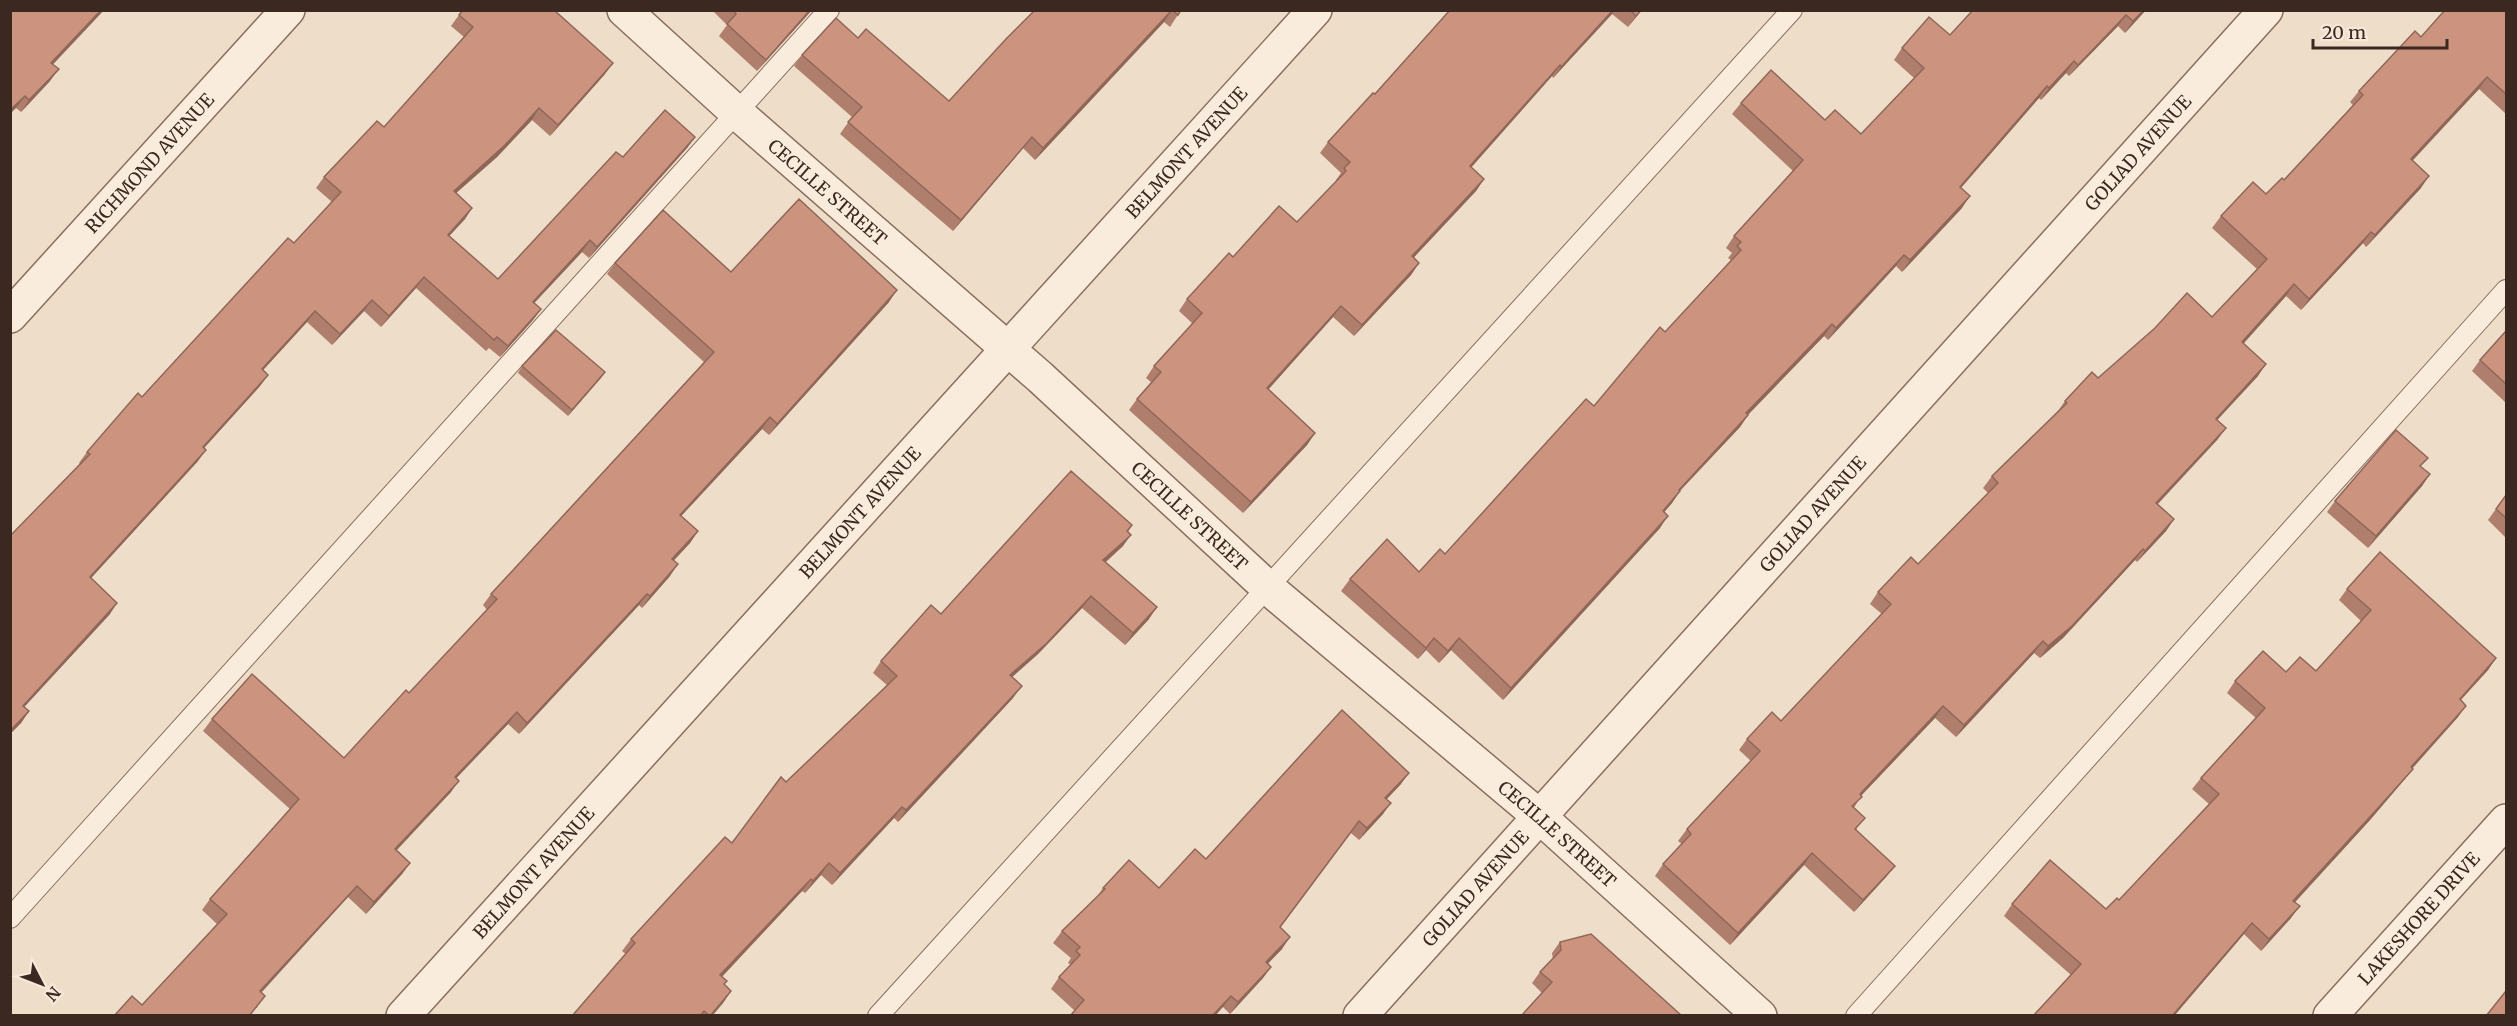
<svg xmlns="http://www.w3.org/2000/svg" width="2517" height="1026" font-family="Merriweather,serif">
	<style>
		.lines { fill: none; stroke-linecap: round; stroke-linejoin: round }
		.service-casing { stroke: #8b6e5d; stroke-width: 22 }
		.minor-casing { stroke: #8b6e5d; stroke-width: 36 }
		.tertiary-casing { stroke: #8b6e5d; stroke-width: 36 }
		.service { stroke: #f9ecdc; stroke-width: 20 }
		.minor { stroke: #f9ecdc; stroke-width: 33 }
		.tertiary { stroke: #f9ecdc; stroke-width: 33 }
		.wall { fill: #af7e6d }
		.shaded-wall { fill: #8f6759 }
		.building { fill: #cc937f; stroke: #8f6759; stroke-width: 1.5 }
		.labels { text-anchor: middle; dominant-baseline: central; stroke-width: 5; stroke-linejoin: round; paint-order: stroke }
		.street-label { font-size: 18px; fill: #3b2921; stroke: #f6e8d8 }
	</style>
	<rect width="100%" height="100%" fill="#eeddc9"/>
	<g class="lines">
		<defs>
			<g id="service">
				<path d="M 10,918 L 829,10"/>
				<path d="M 878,1016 L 1792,10"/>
				<path d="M 1856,1016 L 2506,290"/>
			</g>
			<g id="minor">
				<path id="s1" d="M 624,10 L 736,112 L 1040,377 L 1267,587 L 1540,817 L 1760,1016"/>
				<path id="s2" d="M 403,1016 L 1315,10"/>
				<path id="s3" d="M 1360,1016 L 2266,10"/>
				<path id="s4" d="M 2330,1016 L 2506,821"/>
			</g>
			<g id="tertiary">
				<path id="s5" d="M 10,316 L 288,10"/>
			</g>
		</defs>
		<use href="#service" class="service-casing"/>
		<use href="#minor" class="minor-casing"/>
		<use href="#tertiary" class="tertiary-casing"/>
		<use href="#service" class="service"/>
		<use href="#minor" class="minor"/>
		<use href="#tertiary" class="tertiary"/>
	</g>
	<g class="wall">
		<path d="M 10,10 L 104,10 L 53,64 L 50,81 L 21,112 L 16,108 Z"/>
		<path d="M 715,10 L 812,10 L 757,71 L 719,36 L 727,25 L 714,12 Z"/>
		<path d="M 1035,10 L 1181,10 L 1170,27 L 1164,22 L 1035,160 L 1023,148 L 953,231 L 840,134 L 852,117 L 794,66 L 802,55 L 858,38 L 949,101 Z"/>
		<path d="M 1450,10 L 1642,10 L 1628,27 L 1612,14 L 1553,78 L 1552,76 L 1471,167 L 1484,179 L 1476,191 L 1413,258 L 1419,263 L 1411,275 L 1354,336 L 1333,317 L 1268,389 L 1315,433 L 1307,445 L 1243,513 L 1129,410 L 1137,399 L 1151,382 L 1146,378 L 1154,366 L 1193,324 L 1179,311 L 1187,299 L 1233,257 L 1297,222 L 1337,181 L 1336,180 L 1341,173 L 1320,153 L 1328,142 L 1375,94 Z"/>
		<path d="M 2146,10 L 2125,33 L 2118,26 L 2069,76 L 2066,73 L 2041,100 L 2039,98 L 1961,188 L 1962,208 L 1902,272 L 1896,266 L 1828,340 L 1824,336 L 1748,415 L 1740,427 L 1680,491 L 1672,503 L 1664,512 L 1660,528 L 1503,700 L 1451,650 L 1439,663 L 1426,650 L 1418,659 L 1341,591 L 1350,579 L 1419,572 L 1445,554 L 1594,406 L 1665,332 L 1731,260 L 1728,258 L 1732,253 L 1726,248 L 1734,236 L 1793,171 L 1732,114 L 1741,103 L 1825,120 L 1861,134 L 1914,78 L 1894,60 L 1902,48 L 1950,35 Z"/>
		<path d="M 2506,10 L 2506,114 L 2479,89 L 2412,160 L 2421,188 L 2366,247 L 2363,243 L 2301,310 L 2286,296 L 2244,343 L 2258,376 L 2217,420 L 2226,428 L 2217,440 L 2158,504 L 2174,519 L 2166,531 L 2137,562 L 2135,560 L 2063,638 L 2040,658 L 2034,653 L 1956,737 L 1935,718 L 1861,796 L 1854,808 L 1857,831 L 1895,866 L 1886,877 L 1854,912 L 1804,865 L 1730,945 L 1655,876 L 1663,864 L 1682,844 L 1678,841 L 1687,829 L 1751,761 L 1739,750 L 1747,739 L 1781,721 L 1882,614 L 1870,604 L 1878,592 L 1918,564 L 1988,493 L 1983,488 L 1992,476 L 2058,411 L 2065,401 L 2098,378 L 2212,317 L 2257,269 L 2212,228 L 2221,216 L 2266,194 L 2284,180 L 2353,105 L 2350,102 L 2359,91 L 2421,37 Z"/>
		<path d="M 459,15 L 605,74 L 550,136 L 532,120 L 497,157 L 456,193 L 472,208 L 465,219 L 449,236 L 498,279 L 623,157 L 695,137 L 687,148 L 589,258 L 582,252 L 534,303 L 541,309 L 533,320 L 500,357 L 489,348 L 486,351 L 416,288 L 381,327 L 364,311 L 332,345 L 307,322 L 263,370 L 268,375 L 260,386 L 204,448 L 198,461 L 91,578 L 110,614 L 24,707 L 29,711 L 21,723 L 10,734 L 80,464 L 79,463 L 87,452 L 142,397 L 294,243 L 332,202 L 316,188 L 324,177 L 384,127 L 464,37 L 451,26 Z"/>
		<path d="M 615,263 L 731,272 L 889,302 L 769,435 L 762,429 L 681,516 L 698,531 L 690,543 L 674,560 L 670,576 L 642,608 L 639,605 L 519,734 L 508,724 L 456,778 L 451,792 L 397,850 L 410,863 L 402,874 L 366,914 L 348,897 L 261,992 L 257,1008 L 142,1005 L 217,924 L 202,910 L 210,899 L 290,809 L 203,731 L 212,719 L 344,758 L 409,693 L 487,610 L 483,605 L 491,594 L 704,362 L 607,274 Z"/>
		<path d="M 2506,331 L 2506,403 L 2472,371 L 2480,360 Z"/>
		<path d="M 522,366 L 605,372 L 568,416 L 518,373 Z"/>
		<path d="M 2430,474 L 2422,486 L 2368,548 L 2327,512 L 2335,501 Z"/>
		<path d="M 2506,495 L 2506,538 L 2488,520 Z"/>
		<path d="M 1132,525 L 1128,532 L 1123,546 L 1106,562 L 1149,619 L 1125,645 L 1082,608 L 1038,654 L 1012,677 L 1013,698 L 898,822 L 894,818 L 832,885 L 821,875 L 805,893 L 802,891 L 722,977 L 727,981 L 724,984 L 731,991 L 723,1003 L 712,1016 L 572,1016 L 626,954 L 622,951 L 631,939 L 732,843 L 786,782 L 887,685 L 873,673 L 881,661 L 941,614 Z"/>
		<path d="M 2347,589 L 2496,658 L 2488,670 L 2461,700 L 2458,717 L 2412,768 L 2404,780 L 2370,820 L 2295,902 L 2291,918 L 2261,951 L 2244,934 L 2174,1016 L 2033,1016 L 2071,975 L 2004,916 L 2012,904 L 2106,909 L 2119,900 L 2209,804 L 2192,789 L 2201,778 L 2256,718 L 2227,693 L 2235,681 L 2286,672 L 2316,671 L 2361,621 L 2339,600 Z"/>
		<path d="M 1401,784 L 1387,799 L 1383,814 L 1359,840 L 1351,833 L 1280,928 L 1282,949 L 1268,963 L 1271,967 L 1263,978 L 1230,1014 L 1223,1007 L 1074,1010 L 1051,989 L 1059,977 L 1071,965 L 1068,963 L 1071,958 L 1053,943 L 1062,931 L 1097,897 L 1103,888 L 1159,888 L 1206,859 Z"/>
		<path d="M 1560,942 L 1682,1016 L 1542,993 L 1532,983 L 1540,972 L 1553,959 L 1552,953 Z"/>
	</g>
	<g class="shaded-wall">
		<path d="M 101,10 L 104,10 L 43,75 L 51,63 Z"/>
		<path d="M 810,10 L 812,10 L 757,71 L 766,60 Z"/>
		<path d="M 1172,10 L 1164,22 L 1035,160 L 1043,148 Z"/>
		<path d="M 1613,10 L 1615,10 L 1612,14 L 1553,78 L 1561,67 Z"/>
		<path d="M 1641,10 L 1642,10 L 1628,27 L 1636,16 Z"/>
		<path d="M 2144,10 L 2146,10 L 2125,33 L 2133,21 Z"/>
		<path d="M 2126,15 L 2118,26 L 2069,76 L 2078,65 Z"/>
		<path d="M 2074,61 L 2066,73 L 2041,100 L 2049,88 Z"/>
		<path d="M 613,63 L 605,74 L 550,136 L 558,125 Z"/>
		<path d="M 1560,65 L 1552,76 L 1462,178 L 1470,166 Z"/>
		<path d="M 59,69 L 50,81 L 21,112 L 29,100 Z"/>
		<path d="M 2487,77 L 2479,89 L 2403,171 L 2411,159 Z"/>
		<path d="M 2047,86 L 2039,98 L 1952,198 L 1960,187 Z"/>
		<path d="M 25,96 L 16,108 L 10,114 L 10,110 Z"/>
		<path d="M 539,108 L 532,120 L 497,157 L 446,202 L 454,191 Z"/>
		<path d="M 695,137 L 687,148 L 589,258 L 597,247 Z"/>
		<path d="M 1032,137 L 1023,148 L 953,231 L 961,220 Z"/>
		<path d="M 2429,176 L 2421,188 L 2366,247 L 2375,235 Z"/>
		<path d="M 1484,179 L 1476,191 L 1404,268 L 1412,256 Z"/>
		<path d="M 1970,196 L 1962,208 L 1902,272 L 1910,260 Z"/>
		<path d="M 472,208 L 465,219 L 440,246 L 448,235 Z"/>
		<path d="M 2371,232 L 2363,243 L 2301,310 L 2309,299 Z"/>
		<path d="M 590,240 L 582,252 L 525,313 L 533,302 Z"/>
		<path d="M 1904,255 L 1896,266 L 1828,340 L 1836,328 Z"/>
		<path d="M 1419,263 L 1411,275 L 1354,336 L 1362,325 Z"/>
		<path d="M 424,277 L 416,288 L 381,327 L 389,316 Z"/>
		<path d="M 2294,284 L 2286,296 L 2234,354 L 2242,342 Z"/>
		<path d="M 897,290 L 889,302 L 769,435 L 777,424 Z"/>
		<path d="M 372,300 L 364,311 L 332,345 L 340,334 Z"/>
		<path d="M 1341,306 L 1333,317 L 1259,400 L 1267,388 Z"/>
		<path d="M 541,309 L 533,320 L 500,357 L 508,346 Z"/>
		<path d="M 315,311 L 307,322 L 254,380 L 262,369 Z"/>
		<path d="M 1832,324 L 1824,336 L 1738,425 L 1746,413 Z"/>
		<path d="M 2266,364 L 2258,376 L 2207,431 L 2216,419 Z"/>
		<path d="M 605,372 L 601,378 L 568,416 L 572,410 Z"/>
		<path d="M 268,375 L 260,386 L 195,458 L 203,447 Z"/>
		<path d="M 1748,415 L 1740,427 L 1670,501 L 1679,490 Z"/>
		<path d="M 770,417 L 762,429 L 672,526 L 680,515 Z"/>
		<path d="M 2226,428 L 2217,440 L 2148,514 L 2156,503 Z"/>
		<path d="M 1315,433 L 1307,445 L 1243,513 L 1251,502 Z"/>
		<path d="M 206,450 L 198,461 L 82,588 L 90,577 Z"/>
		<path d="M 2430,474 L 2422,486 L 2368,548 L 2376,536 Z"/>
		<path d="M 1680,491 L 1672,503 L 1655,523 L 1663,511 Z"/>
		<path d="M 1668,516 L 1660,528 L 1503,700 L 1511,688 Z"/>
		<path d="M 2174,519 L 2166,531 L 2137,562 L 2145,551 Z"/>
		<path d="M 698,531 L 690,543 L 664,571 L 672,559 Z"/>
		<path d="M 1131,535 L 1123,546 L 1095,571 L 1103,560 Z"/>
		<path d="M 2143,549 L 2135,560 L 2063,638 L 2040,658 L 2048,646 Z"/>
		<path d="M 678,564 L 670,576 L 642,608 L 650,596 Z"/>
		<path d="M 647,594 L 639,605 L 519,734 L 527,723 Z"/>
		<path d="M 1091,596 L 1082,608 L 1038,654 L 1001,687 L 1010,675 Z"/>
		<path d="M 117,603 L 110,614 L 15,717 L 23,706 Z"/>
		<path d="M 1157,607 L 1149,619 L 1125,645 L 1133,633 Z"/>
		<path d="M 1434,638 L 1426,650 L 1418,659 L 1426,648 Z"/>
		<path d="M 1459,638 L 1451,650 L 1439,663 L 1448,651 Z"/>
		<path d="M 2043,641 L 2034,653 L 1956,737 L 1964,725 Z"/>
		<path d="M 2496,658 L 2488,670 L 2451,710 L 2460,699 Z"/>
		<path d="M 1022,686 L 1013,698 L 898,822 L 906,810 Z"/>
		<path d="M 1943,706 L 1935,718 L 1851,806 L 1860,794 Z"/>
		<path d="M 2466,706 L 2458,717 L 2403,779 L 2411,767 Z"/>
		<path d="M 29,711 L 21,723 L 10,734 L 10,731 Z"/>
		<path d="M 517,712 L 508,724 L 447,788 L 455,777 Z"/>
		<path d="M 2413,769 L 2404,780 L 2370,820 L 2285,913 L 2293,901 Z"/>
		<path d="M 1409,773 L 1401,784 L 1377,809 L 1385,798 Z"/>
		<path d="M 459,781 L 451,792 L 387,860 L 395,849 Z"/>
		<path d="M 1391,803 L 1383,814 L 1359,840 L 1367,828 Z"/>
		<path d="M 902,807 L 894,818 L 832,885 L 840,873 Z"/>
		<path d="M 1812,853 L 1804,865 L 1730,945 L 1738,933 Z"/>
		<path d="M 410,863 L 402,874 L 366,914 L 374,902 Z"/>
		<path d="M 829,863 L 821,875 L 805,893 L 813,881 Z"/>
		<path d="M 1895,866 L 1886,877 L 1854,912 L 1863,900 Z"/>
		<path d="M 811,879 L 802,891 L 712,987 L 720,975 Z"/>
		<path d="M 357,886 L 348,897 L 252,1003 L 260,991 Z"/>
		<path d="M 2300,906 L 2291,918 L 2261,951 L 2269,939 Z"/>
		<path d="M 2252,923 L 2244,934 L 2174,1016 L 2172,1016 Z"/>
		<path d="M 1290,937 L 1282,949 L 1258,974 L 1266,962 Z"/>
		<path d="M 1271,967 L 1263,978 L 1230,1014 L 1238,1002 Z"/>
		<path d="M 731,991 L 723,1003 L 712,1016 L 710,1016 Z"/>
		<path d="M 1231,996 L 1223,1007 L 1215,1016 L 1212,1016 Z"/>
	</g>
	<g class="building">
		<path d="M 10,10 L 101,10 L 51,63 L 59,69 L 29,100 L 25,96 L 10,110 Z"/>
		<path d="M 463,10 L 554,10 L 613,63 L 558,125 L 539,108 L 505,145 L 454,191 L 472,208 L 448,235 L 498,279 L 616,152 L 623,157 L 665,110 L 695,137 L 597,247 L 590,240 L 533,302 L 541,309 L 508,346 L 497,337 L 494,340 L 424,277 L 389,316 L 372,300 L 340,334 L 315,311 L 262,369 L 268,375 L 203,447 L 206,450 L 90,577 L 117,603 L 23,706 L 29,711 L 10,731 L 10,536 L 90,454 L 87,452 L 138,393 L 142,397 L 288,238 L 294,243 L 341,192 L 324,177 L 377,121 L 384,127 L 473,27 L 459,15 Z"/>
		<path d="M 733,10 L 810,10 L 766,60 L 727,24 L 736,14 Z"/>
		<path d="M 1035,10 L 1172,10 L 1043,148 L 1032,137 L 961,220 L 848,122 L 862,107 L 802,55 L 836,18 L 858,38 L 866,29 L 949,101 L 1006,39 Z"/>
		<path d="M 1172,10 L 1181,10 L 1178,15 Z"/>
		<path d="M 1450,10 L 1613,10 L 1561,67 L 1560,65 L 1470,166 L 1484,179 L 1412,256 L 1419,263 L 1362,325 L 1341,306 L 1267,388 L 1315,433 L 1251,502 L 1137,399 L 1161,372 L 1154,366 L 1202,313 L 1187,299 L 1229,253 L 1233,257 L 1279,206 L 1297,222 L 1346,171 L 1344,168 L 1350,162 L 1328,142 L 1373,93 L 1375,94 Z"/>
		<path d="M 1630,10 L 1641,10 L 1636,16 Z"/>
		<path d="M 1973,10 L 2144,10 L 2133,21 L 2126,15 L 2078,65 L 2074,61 L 2049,88 L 2047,86 L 1960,187 L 1970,196 L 1910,260 L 1904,255 L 1836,328 L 1832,324 L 1746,413 L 1748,415 L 1679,490 L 1680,491 L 1663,511 L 1668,516 L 1511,688 L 1459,638 L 1448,651 L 1434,638 L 1426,648 L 1350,579 L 1387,539 L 1419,572 L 1440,549 L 1445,554 L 1586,399 L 1594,406 L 1660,327 L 1665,332 L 1741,250 L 1737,246 L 1741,242 L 1734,236 L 1803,160 L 1741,103 L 1771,70 L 1825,120 L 1835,110 L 1861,134 L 1924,68 L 1902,48 L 1929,17 L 1950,35 Z"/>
		<path d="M 2445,10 L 2506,10 L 2506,94 L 2487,77 L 2411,159 L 2429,176 L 2375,235 L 2371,232 L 2309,299 L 2294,284 L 2242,342 L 2266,364 L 2216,419 L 2226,428 L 2156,503 L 2174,519 L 2145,551 L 2143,549 L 2072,626 L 2048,646 L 2043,641 L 1964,725 L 1943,706 L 1860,794 L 1862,797 L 1852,806 L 1865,818 L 1855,829 L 1895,866 L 1863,900 L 1812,853 L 1738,933 L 1663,864 L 1691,834 L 1687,829 L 1760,751 L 1747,739 L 1772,712 L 1781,721 L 1891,604 L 1878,592 L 1911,557 L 1918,564 L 1998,483 L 1992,476 L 2067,403 L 2065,401 L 2092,372 L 2098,378 L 2155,328 L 2187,293 L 2212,317 L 2267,259 L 2221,216 L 2253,182 L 2266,194 L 2282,178 L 2284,180 L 2363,95 L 2359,91 L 2415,31 L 2421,37 Z"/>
		<path d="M 799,199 L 897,290 L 777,424 L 770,417 L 680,515 L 698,531 L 672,559 L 678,564 L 650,596 L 647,594 L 527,723 L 517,712 L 455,777 L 459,781 L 395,849 L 410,863 L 374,902 L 357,886 L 260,991 L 265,996 L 249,1016 L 114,1016 L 132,996 L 142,1005 L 227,914 L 210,899 L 299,799 L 212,719 L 252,674 L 344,758 L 406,690 L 409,693 L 497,599 L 491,594 L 714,352 L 615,263 L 663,210 L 731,272 Z"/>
		<path d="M 556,330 L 605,372 L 572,410 L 522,366 Z"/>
		<path d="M 2506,331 L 2506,384 L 2480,360 Z"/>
		<path d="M 2396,430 L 2428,458 L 2420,466 L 2430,474 L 2376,536 L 2335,501 Z"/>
		<path d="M 1071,471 L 1132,525 L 1127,531 L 1131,535 L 1103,560 L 1157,607 L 1133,633 L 1091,596 L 1047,643 L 1010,675 L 1022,686 L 906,810 L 902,807 L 840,873 L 829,863 L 813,881 L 811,879 L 720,975 L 727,981 L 724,984 L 731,991 L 710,1016 L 704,1011 L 700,1016 L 572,1016 L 635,943 L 631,939 L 725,837 L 732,843 L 781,777 L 786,782 L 897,676 L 881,661 L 931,605 L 941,614 Z"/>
		<path d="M 2506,495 L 2506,518 L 2496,509 Z"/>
		<path d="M 2380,552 L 2496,658 L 2460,699 L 2466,706 L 2411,767 L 2413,769 L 2378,808 L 2293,901 L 2300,906 L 2269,939 L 2252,923 L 2172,1016 L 2033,1016 L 2081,964 L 2012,904 L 2050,860 L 2106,909 L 2117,898 L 2119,900 L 2219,794 L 2201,778 L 2265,708 L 2235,681 L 2263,651 L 2286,672 L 2300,657 L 2316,671 L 2371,610 L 2347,589 Z"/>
		<path d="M 1342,710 L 1409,773 L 1385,798 L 1391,803 L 1367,828 L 1359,821 L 1280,927 L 1290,937 L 1266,962 L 1271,967 L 1238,1002 L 1231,996 L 1212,1016 L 1070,1016 L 1084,1000 L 1059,977 L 1080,955 L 1076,951 L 1080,947 L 1062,931 L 1105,889 L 1103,888 L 1129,860 L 1159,888 L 1195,849 L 1206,859 Z"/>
		<path d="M 1591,934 L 1682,1016 L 1521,1016 L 1552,982 L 1540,972 L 1561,950 L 1560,942 Z"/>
		<path d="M 2506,991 L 2506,1016 L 2486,1016 Z"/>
	</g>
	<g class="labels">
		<g class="street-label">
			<text stroke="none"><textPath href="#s3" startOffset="1162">GOLIAD AVENUE</textPath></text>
			<text stroke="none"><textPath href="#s2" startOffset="1166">BELMONT AVENUE</textPath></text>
			<text stroke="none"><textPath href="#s5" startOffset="207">RICHMOND AVENUE</textPath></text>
			<text stroke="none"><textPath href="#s1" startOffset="273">CECILLE STREET</textPath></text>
			<text stroke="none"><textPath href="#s2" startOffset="680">BELMONT AVENUE</textPath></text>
			<text stroke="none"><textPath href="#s3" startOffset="676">GOLIAD AVENUE</textPath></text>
			<text stroke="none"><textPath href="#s1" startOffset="759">CECILLE STREET</textPath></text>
			<text stroke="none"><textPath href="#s1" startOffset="1245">CECILLE STREET</textPath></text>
			<text stroke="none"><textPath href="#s2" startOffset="194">BELMONT AVENUE</textPath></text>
			<text stroke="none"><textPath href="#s3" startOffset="172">GOLIAD AVENUE</textPath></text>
			<text stroke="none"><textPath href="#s4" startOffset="132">LAKESHORE DRIVE</textPath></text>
		</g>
	</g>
	<rect width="2517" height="1026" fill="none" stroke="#3b2921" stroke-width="24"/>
	<g transform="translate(42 984) rotate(132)" stroke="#f6e8d8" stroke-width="4.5" paint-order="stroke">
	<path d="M0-4.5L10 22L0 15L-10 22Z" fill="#3b2921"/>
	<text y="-9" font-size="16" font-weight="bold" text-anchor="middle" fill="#3b2921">N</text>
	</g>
	<path d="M2313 39v9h134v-9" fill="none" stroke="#3b2921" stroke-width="3"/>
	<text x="2322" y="39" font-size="18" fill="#3b2921" stroke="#f6e8d8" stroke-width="4.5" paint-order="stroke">20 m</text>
</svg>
